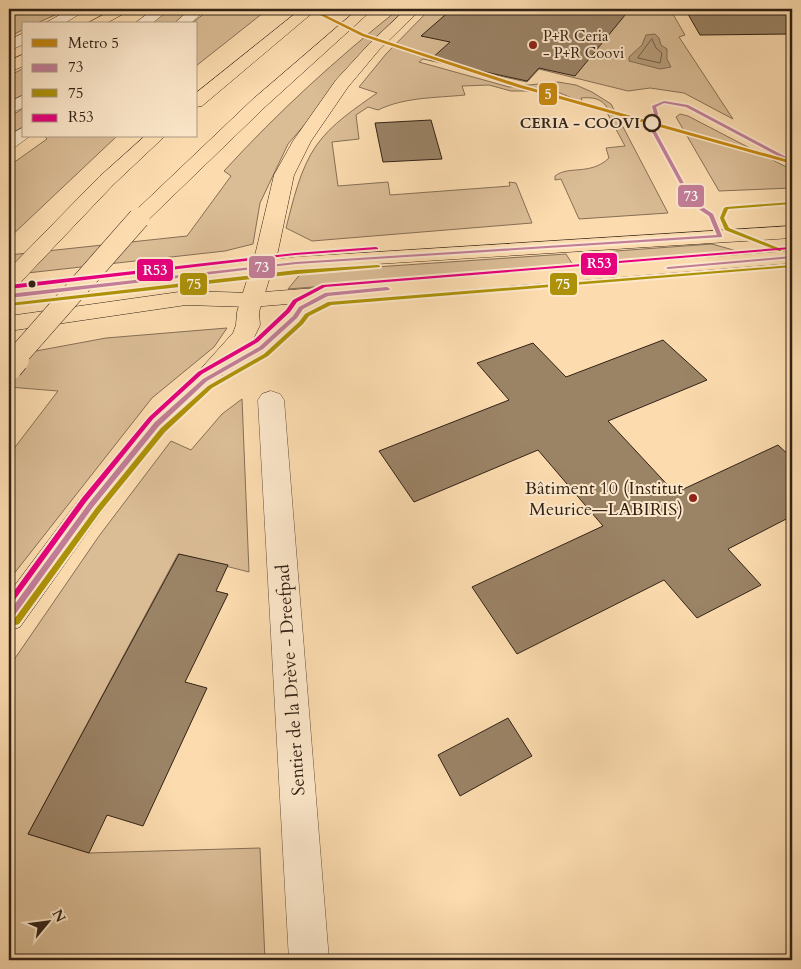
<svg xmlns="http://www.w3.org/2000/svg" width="801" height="969" font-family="Cardo,serif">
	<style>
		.green { fill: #dabc95; stroke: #866f56 }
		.water { fill: #b79d7b; stroke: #826c53 }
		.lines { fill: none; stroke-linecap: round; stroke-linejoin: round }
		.shore { stroke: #746048; stroke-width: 1 }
		.building { fill: #9b8366; stroke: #322216 }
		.minor-casing { stroke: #64503c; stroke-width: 1 }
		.tertiary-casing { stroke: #64503c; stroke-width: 1 }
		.primary-casing { stroke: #322216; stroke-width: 1 }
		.motorway-casing { stroke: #322216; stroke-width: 1 }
		.minor { fill: #fde8cb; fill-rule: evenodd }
		.tertiary { fill: #fde8cb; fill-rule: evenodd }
		.primary { fill: #fcdcaf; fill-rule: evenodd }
		.motorway { fill: #fcdcaf; fill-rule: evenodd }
		.motorway-bridge-far1-casing { stroke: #322216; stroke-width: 22; stroke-linecap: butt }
		.motorway-bridge-casing { stroke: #322216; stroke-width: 29; stroke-linecap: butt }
		.motorway-bridge-far1 { stroke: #fcdcaf; stroke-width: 21 }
		.motorway-bridge { stroke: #fcdcaf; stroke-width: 28 }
		.bus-1-casing { stroke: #fde8cb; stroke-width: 4 }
		.bus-2-casing { stroke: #fde8cb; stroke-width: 4 }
		.bus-3-casing { stroke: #fde8cb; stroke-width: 4 }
		.bus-1 { fill: #c27e98; fill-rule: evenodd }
		.bus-2 { fill: #ad9209; fill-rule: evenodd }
		.bus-3 { fill: #e6007e; fill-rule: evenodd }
		.metro-1-casing { stroke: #fde8cb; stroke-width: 3 }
		.metro-1 { fill: #c5870e; fill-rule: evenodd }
		.poi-dot { fill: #8f2418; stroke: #fde8cb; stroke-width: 2 }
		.stop-dot { fill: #fde8cb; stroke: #322216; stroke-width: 2.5 }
		.bus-dot { fill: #322216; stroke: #fde8cb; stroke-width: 2 }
		.labels { text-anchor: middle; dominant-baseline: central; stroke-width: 4; stroke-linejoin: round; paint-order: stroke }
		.far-poi-label { font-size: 15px; fill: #322216; stroke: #fde8cb; text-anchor: start }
		.far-stop-label { font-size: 15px; font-weight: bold; fill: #322216; stroke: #fde8cb; text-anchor: end }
		.poi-label { font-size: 18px; fill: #322216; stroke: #fde8cb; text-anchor: end }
		.street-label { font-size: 18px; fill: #322216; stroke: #fde8cb }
		.line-badge { stroke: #fde8cb; stroke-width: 2 }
		.badge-label { font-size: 14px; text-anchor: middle; font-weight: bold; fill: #fff }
	</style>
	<rect width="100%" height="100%" fill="#fcdcaf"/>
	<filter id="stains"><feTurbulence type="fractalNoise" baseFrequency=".004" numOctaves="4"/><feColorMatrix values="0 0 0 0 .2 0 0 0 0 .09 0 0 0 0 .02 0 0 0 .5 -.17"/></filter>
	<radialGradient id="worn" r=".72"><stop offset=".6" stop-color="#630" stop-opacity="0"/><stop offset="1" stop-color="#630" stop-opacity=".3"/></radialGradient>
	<g class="green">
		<path d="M 9,9 L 68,9 L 35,24 L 24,24 L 24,29 L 9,37 Z"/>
		<path d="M 167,9 L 193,9 L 175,24 L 147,24 Z"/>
		<path d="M 210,9 L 268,9 L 196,66 L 196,24 L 191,24 Z"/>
		<path d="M 399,9 L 408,9 L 391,24 L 288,144 L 260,203 L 253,244 L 225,251 L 9,275 L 9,255 L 187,236 L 231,176 L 224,171 C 278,112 337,58 399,9 Z"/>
		<path d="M 430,9 L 670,9 L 685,35 L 679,37 L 733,119 L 684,93 L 650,88 L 628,91 L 539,69 L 527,82 L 423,59 L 419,62 L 509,87 L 558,82 L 576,85 L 592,92 L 611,104 L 668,213 L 579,219 L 561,179 L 555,180 L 555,176 C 569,165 590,176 609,158 L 606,148 L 625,146 L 605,109 L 608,109 C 602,98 592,97 581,98 L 583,103 L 560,93 L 544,91 L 511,91 L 489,85 L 462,86 L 465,95 C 435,98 405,97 378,110 L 368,107 L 356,115 L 359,139 L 332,142 L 338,186 L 388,182 L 390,195 L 510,186 L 509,182 L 516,183 L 532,223 L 312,241 L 286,228 C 293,201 300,169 316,146 C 331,124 356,108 377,93 L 359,87 L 386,54 Z"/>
		<path d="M 24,68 L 24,94 L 9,103 L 9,76 Z"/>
		<path d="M 24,108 L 24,126 L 9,136 L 9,117 Z"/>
		<path d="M 680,114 L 688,116 L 792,170 L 792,188 L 719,191 L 676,117 Z"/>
		<path d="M 44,136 L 117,136 L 9,238 L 9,166 L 47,139 Z"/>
		<path d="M 712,244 L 744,253 L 599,265 L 592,264 L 588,253 Z"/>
		<path d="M 566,254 L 573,265 L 571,267 L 288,289 L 302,272 Z"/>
		<path d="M 227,328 L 214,347 L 152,398 L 9,580 L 9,455 L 58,391 L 9,387 L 9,356 L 106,338 Z"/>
		<path d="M 242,399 L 249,572 L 178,554 L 28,834 L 89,853 L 260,848 L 265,960 L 9,960 L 9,667 L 99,536 L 171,441 L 191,450 L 222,414 Z"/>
	</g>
	<path class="water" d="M 655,34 L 659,38 L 661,45 L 667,49 L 667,59 L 671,67 L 660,69 L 629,61 L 629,57 L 642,45 L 646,35 Z"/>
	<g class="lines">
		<path class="shore" d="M 652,39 L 656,48 L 662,53 L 660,63 L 638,58 Z"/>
	</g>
	<g class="building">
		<path d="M 452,9 L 630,9 L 575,76 L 539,68 L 527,81 L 430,60 L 450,42 L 421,36 Z"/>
		<path d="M 685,9 L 792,9 L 792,34 L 700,35 Z"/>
		<path d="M 431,120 L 442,159 L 383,162 L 375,123 Z"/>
		<path d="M 663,340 L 707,380 L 608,421 L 675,493 L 778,445 L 792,458 L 792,516 L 728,549 L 761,585 L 697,618 L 664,580 L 517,654 L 472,587 L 603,526 L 538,450 L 414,502 L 379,451 L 509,400 L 477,363 L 533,343 L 566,377 Z"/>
		<path d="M 179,554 L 228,565 L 216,591 L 228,594 L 185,682 L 207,688 L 143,826 L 107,815 L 89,853 L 28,834 Z"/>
		<path d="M 508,718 L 532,756 L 460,796 L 438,755 Z"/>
	</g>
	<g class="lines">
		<defs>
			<g id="minor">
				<path d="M 70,9 L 88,9 L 63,24 L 44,24 Z"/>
				<path d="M 24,33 L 24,44 L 9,51 L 9,40 Z"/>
				<path d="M 271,391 L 280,394 L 284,400 L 329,960 L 289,960 L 258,400 L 262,394 Z"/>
			</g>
			<g id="tertiary">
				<path d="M 154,9 L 170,9 L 151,24 L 134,24 Z"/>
				<path d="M 190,9 L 206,9 L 190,24 L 174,24 Z"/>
				<path d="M 24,95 L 24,107 L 9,114 L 9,102 Z"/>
				<path d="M 24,127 L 24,136 L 30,136 L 15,147 L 9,148 L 9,135 Z"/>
			</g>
			<g id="primary">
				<path d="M 792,226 L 792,238 L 296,269 L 9,303 L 9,289 L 296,257 Z"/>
				<path d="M 792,251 L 792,263 L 251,307 L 186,305 L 9,331 L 9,316 L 186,291 L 251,293 Z"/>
			</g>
			<g id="motorway">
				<path d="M 114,9 L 132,9 L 105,24 L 86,24 Z"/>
				<path d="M 301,9 L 317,9 L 202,106 L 196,107 L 196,93 Z"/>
				<path d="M 358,9 L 373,9 L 265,107 L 146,222 L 139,224 L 132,222 L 129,218 L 132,214 L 253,99 Z"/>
				<path d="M 406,9 L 421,9 L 379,50 L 348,87 L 311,141 L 294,175 L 278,251 L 259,312 L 260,325 L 251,344 C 274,328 304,281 335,289 L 338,294 C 331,304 318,305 309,313 C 306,316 305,320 303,323 C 290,337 241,379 223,375 L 166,431 L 101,513 L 20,627 L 9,631 L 9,593 L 81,497 L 148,417 L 196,374 L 233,333 L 236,325 L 237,312 L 256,251 L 274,175 L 293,141 L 336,80 L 369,44 Z"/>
				<path d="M 24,54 L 24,66 L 9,72 L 9,61 Z"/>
				<path d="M 145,136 L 165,136 L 113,185 L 17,286 L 9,288 L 9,269 L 99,177 Z"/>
			</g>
		</defs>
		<use href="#minor" class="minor-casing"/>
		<use href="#tertiary" class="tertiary-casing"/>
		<use href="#primary" class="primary-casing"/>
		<use href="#motorway" class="motorway-casing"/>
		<use href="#minor" class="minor"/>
		<use href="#tertiary" class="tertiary"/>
		<use href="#primary" class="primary"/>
		<use href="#motorway" class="motorway"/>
		<defs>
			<path id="motorway-bridge-far1" d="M 14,360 L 139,218"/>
			<path id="motorway-bridge" d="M 9,366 L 15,359"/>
		</defs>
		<use href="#motorway-bridge-far1" class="motorway-bridge-far1-casing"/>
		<use href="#motorway-bridge" class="motorway-bridge-casing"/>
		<use href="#motorway-bridge-far1" class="motorway-bridge-far1"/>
		<use href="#motorway-bridge" class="motorway-bridge"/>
		<defs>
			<g id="bus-1">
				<path d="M 664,101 L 688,105 L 792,160 L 792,163 L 791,163 L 686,107 L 664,103 L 656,107 L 658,114 L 654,128 L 687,189 L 704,208 L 713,214 L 722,236 L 722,237 L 296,264 L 9,298 L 9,294 L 296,262 L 717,235 L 709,216 L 700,210 L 683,189 L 650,128 L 654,114 L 652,106 Z"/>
				<path d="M 792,256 L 792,258 L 668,269 L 666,268 L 668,267 Z"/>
				<path d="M 387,287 L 390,289 L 389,290 L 328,296 L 303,309 L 297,318 L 263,349 L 207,381 L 159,426 L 93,507 L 12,619 L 9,620 L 9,612 L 89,503 L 155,422 L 203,379 L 259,347 L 293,316 L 299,307 L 325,293 Z"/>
			</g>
			<g id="bus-2">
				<path d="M 792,202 L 792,204 L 728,209 L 724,218 L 729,228 L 781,249 L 781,251 L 779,251 L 725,230 L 720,218 L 724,208 L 726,207 Z"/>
				<path d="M 378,265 L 380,266 L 380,267 L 297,274 L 9,306 L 9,304 L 10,303 L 297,270 Z"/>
				<path d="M 792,265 L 792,267 L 331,305 L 309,316 L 303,324 L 268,356 L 212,388 L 165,432 L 100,512 L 19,624 L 16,625 L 13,624 L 12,622 L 96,508 L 161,428 L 208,386 L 264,354 L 299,322 L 305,314 L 328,302 Z"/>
			</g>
			<g id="bus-3">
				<path d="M 376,247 L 378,248 L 378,249 L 295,255 L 9,289 L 9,285 L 295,253 Z"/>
				<path d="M 791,247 L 792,247 L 792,249 L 791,249 L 325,287 L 297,302 L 290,312 L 258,342 L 202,374 L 153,419 L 86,502 L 11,605 L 9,606 L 9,598 L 82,498 L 149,417 L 198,372 L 254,340 L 286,310 L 293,300 L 322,285 Z"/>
			</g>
		</defs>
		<use href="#bus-1" class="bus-1-casing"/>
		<use href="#bus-2" class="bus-2-casing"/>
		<use href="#bus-3" class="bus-3-casing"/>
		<use href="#bus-1" class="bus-1"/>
		<use href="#bus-2" class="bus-2"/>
		<use href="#bus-3" class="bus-3"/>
		<defs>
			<path id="metro-1" d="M 308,9 L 313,9 L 364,34 L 521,85 L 792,161 L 792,164 L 517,87 L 362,36 Z"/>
		</defs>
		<use href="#metro-1" class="metro-1-casing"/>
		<use href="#metro-1" class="metro-1"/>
	</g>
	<g class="poi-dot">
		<circle cx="533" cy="45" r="5"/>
		<circle cx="693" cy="498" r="5"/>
	</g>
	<circle class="stop-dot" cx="652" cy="123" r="8"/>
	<circle class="bus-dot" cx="32" cy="284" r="4.5"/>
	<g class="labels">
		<g class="far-poi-label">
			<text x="543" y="36">P+R Ceria<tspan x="543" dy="17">- P+R Coovi</tspan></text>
		</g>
		<g class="far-stop-label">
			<text x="640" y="123">CERIA - COOVI</text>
		</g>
		<g class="poi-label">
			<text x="683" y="488">Bâtiment 10 (Institut<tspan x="683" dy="21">Meurice—LABIRIS)</tspan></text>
		</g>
		<g class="street-label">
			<text transform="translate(291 680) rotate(-94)">Sentier de la Drève - Dreefpad</text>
		</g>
	</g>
	<g class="line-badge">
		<rect x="538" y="82" width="20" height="24" rx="5" fill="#c5870e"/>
		<rect x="677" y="184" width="28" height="24" rx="5" fill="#c27e98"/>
		<rect x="580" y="252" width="38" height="24" rx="5" fill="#e6007e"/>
		<rect x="248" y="255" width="28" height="24" rx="5" fill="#c27e98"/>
		<rect x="136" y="258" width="38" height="24" rx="5" fill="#e6007e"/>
		<rect x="179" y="272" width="29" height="24" rx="5" fill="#ad9209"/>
		<rect x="549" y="272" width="29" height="24" rx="5" fill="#ad9209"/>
	</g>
	<g class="badge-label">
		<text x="548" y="99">5</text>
		<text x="691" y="201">73</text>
		<text x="599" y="268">R53</text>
		<text x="262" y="272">73</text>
		<text x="155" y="275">R53</text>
		<text x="194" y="289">75</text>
		<text x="563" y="289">75</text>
	</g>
	<rect width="801" height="969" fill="none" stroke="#fcdcaf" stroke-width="30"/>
	<rect x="10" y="10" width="781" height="949" fill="none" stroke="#322216" stroke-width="2.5"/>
	<rect x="15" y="15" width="771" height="939" fill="none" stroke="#322216"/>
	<rect x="22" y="22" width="175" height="115" fill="#fde8cb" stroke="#ac9983"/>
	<rect x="32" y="39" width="25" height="8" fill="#c5870e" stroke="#ac9983"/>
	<text x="68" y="48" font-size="15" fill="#322216">Metro 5</text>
	<rect x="32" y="64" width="25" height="8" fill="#c27e98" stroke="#ac9983"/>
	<text x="68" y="72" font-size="15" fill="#322216">73</text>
	<rect x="32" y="89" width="25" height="8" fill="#ad9209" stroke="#ac9983"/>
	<text x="68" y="98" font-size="15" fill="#322216">75</text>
	<rect x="32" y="114" width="25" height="8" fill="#e6007e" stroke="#ac9983"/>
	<text x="68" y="122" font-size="15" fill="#322216">R53</text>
	<g transform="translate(48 922) rotate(61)" stroke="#fde8cb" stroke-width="4" paint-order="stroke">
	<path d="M0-4L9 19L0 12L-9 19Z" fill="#322216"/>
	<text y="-8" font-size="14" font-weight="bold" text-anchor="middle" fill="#322216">N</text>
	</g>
	<rect width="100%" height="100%" filter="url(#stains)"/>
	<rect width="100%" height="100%" fill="url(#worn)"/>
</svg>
